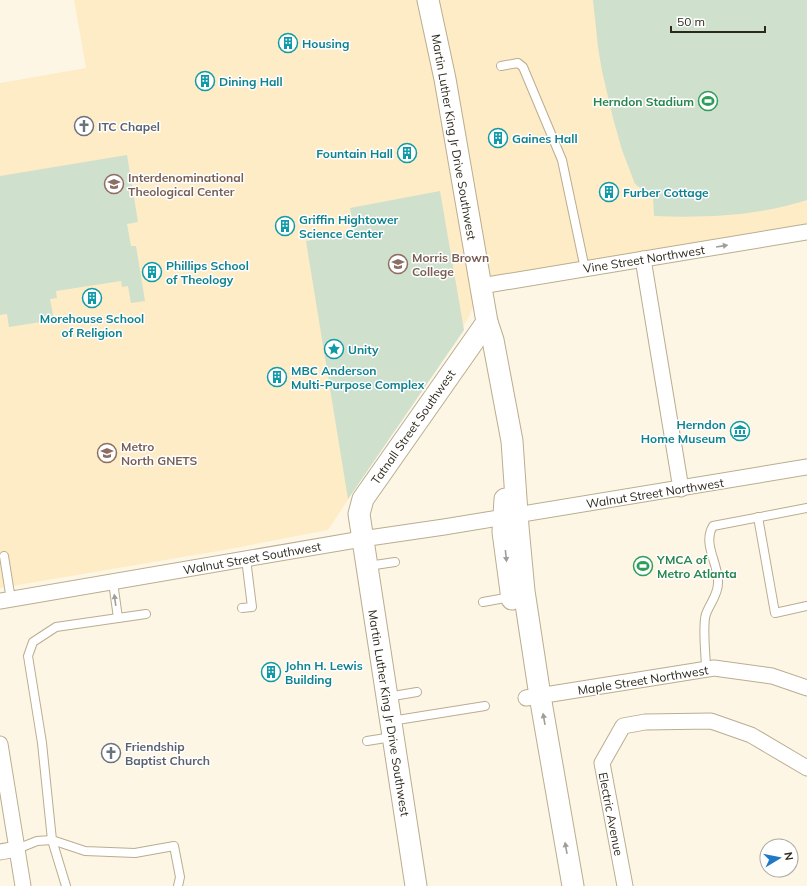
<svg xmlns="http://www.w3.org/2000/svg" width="807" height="886" font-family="Mulish,sans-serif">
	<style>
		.built { fill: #fdecc6 }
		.green { fill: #cfe0cc }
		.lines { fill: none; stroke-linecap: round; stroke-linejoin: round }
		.lane-casing { stroke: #baad90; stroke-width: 10 }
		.street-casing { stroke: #baad90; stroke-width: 17 }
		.secondary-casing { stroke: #baad90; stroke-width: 23 }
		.lane { stroke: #fff; stroke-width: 8 }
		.street { stroke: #fff; stroke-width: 15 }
		.secondary { stroke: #fff; stroke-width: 21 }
		.oneway { fill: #a09e99 }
		.labels { text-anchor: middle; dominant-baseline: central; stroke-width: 3; stroke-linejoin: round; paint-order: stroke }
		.culture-label { font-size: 12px; font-weight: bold; fill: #0d838f; stroke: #fff; text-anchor: start }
		.leisure-label { font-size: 12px; font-weight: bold; fill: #27864d; stroke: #fff; text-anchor: end }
		.worship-label { font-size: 12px; font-weight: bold; fill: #5b616d; stroke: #fff; text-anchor: start }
		.street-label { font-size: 12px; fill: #2c281c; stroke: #fff }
		.education-label { font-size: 12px; font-weight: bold; fill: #785e54; stroke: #fff; text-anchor: start }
	</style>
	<rect width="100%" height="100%" fill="#fef6e4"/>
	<path class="built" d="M 74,0 L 807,0 L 807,232 L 481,286 L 469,317 L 328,530 L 230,549 L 0,588 L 0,83 L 86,68 Z"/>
	<g class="green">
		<path d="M 593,0 L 807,0 L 807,200 C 757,216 705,218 654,216 L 653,197 L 635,184 L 622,150 L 613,118 L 602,71 L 598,47 Z"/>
		<path d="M 127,155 L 138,222 L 127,224 L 131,246 L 136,246 L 145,301 L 131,303 L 128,286 L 122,287 L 121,281 L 56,291 L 57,298 L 50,299 L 54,320 L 9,327 L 7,314 L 0,315 L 0,176 Z"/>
		<path d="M 440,191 L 464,330 L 348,499 L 306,241 L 354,232 L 350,208 Z"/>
	</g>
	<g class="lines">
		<defs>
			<g id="lane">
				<path d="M 501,66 L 518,63 L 523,67 L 562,160 L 585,269"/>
				<path d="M 758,517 L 775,613 L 807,606"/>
				<path d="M 4,556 L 11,600"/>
				<path d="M 368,566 L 395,562"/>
				<path d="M 113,582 L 118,618"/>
				<path d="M 483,602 L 511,597"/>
				<path d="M 242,608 L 252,607 L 246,559"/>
				<path d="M 706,669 C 706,656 702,625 706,614 C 710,603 718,595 718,583 C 719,564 702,544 713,526 L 807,508"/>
				<path d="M 387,697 L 417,692"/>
				<path d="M 391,721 L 485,706"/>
				<path d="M 367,741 L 392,737"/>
				<path d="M 17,849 L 37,841 L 52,840 L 85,851 L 135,853 L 174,846 L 180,877 L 178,886"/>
				<path d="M 66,886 L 52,840 L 42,743 L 28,656 L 33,642 L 56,627 L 146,614"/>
			</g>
			<g id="street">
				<path d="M 643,259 L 681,489"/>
				<path d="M 481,286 L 807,232"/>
				<path d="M 0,601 L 362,539 L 444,527 L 807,467"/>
				<path d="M 526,698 L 714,668 L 772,676 L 807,688"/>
				<path d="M 0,744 L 23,886"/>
				<path d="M 0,852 L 17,849"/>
				<path d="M 625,886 L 602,763 L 623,726 L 645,722 L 711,721 L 751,735 L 807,768"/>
			</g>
			<g id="secondary">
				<path d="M 428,0 L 445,79 L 487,322 L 493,340 L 512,441 L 518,527 L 524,591 L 540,696 L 573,886"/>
				<path d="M 505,499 L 503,532 L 512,599"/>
				<path d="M 416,886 L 359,514 L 363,499 L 487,322"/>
			</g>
		</defs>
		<use href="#lane" class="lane-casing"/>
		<use href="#street" class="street-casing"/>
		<use href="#secondary" class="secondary-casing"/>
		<use href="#lane" class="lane"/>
		<use href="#street" class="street"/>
		<use href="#secondary" class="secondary"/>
	</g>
	<defs><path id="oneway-solid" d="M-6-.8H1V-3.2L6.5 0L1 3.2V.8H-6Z"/></defs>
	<g class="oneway">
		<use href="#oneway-solid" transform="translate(722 246) rotate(-9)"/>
		<use href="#oneway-solid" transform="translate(506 556) rotate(84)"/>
		<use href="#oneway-solid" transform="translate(115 600) rotate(-98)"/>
		<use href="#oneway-solid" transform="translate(544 719) rotate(-100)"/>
		<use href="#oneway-solid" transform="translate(566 848) rotate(-100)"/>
	</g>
	<defs>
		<symbol id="building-ring" viewBox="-11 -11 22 22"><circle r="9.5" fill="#fff" stroke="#0f9aa8" stroke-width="1.5"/><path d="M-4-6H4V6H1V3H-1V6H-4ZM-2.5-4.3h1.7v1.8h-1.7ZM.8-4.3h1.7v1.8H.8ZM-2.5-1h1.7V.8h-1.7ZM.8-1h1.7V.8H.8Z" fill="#0f9aa8"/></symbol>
		<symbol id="stadium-ring" viewBox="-11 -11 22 22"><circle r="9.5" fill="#fff" stroke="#2e9e5b" stroke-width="1.5"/><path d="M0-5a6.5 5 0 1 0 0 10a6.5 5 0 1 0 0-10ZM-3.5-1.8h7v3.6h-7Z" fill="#2e9e5b"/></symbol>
		<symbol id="church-ring" viewBox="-11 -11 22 22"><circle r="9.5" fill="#fff" stroke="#6b7280" stroke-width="1.5"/><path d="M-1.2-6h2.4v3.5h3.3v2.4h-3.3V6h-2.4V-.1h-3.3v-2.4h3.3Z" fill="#6b7280"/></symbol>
		<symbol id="university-ring" viewBox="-11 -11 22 22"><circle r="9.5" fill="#fff" stroke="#8d6e63" stroke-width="1.5"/><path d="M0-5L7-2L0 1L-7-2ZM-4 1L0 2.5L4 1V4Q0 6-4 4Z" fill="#8d6e63"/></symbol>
		<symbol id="sight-ring" viewBox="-11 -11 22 22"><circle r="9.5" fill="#fff" stroke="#0f9aa8" stroke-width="1.5"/><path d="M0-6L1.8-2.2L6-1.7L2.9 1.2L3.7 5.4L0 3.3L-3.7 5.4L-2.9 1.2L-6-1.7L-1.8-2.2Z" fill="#0f9aa8"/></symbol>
		<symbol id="museum-ring" viewBox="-11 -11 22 22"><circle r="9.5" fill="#fff" stroke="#0f9aa8" stroke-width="1.5"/><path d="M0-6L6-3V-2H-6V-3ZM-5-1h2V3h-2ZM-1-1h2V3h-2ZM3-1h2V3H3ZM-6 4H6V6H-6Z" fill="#0f9aa8"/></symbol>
		<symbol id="school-ring" viewBox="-11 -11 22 22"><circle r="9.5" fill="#fff" stroke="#8d6e63" stroke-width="1.5"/><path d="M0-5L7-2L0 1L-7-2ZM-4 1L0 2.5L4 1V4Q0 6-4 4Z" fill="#8d6e63"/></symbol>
	</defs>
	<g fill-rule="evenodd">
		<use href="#building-ring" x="277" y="32" width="22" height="22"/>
		<use href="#building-ring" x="194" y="70" width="22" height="22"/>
		<use href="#stadium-ring" x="697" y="90" width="22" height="22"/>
		<use href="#church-ring" x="73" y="115" width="22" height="22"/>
		<use href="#building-ring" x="487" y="127" width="22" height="22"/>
		<use href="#building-ring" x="396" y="142" width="22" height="22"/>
		<use href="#university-ring" x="103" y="173" width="22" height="22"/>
		<use href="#building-ring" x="598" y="181" width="22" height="22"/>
		<use href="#building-ring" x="274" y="215" width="22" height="22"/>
		<use href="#university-ring" x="387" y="253" width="22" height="22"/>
		<use href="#building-ring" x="141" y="261" width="22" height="22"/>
		<use href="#building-ring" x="81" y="287" width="22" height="22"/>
		<use href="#sight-ring" x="323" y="338" width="22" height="22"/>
		<use href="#building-ring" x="266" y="366" width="22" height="22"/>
		<use href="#museum-ring" x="729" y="420" width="22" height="22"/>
		<use href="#school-ring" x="96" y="442" width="22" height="22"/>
		<use href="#stadium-ring" x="632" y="555" width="22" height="22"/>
		<use href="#building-ring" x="260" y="661" width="22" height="22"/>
		<use href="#church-ring" x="100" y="742" width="22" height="22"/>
	</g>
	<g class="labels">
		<g class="culture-label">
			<text x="302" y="43">Housing</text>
			<text x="219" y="81">Dining Hall</text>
			<text x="512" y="138">Gaines Hall</text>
			<text x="393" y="153" text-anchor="end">Fountain Hall</text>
			<text x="623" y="192">Furber Cottage</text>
			<text x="299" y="219">Griffin Hightower<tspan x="299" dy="14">Science Center</tspan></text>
			<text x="166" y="265">Phillips School<tspan x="166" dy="14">of Theology</tspan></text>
			<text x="92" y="318" text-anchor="middle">Morehouse School<tspan x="92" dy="14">of Religion</tspan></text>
			<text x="348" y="349">Unity</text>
			<text x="291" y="370">MBC Anderson<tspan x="291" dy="14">Multi-Purpose Complex</tspan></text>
			<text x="726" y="424" text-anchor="end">Herndon<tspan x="726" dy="14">Home Museum</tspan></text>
			<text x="285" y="665">John H. Lewis<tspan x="285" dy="14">Building</tspan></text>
		</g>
		<g class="leisure-label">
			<text x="694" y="101">Herndon Stadium</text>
			<text x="657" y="559" text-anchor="start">YMCA of<tspan x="657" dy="14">Metro Atlanta</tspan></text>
		</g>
		<g class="worship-label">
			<text x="98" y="126">ITC Chapel</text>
			<text x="125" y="746">Friendship<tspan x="125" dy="14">Baptist Church</tspan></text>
		</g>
		<g class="street-label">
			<text transform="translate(454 137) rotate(80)">Martin Luther King Jr Drive Southwest</text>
			<text transform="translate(644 259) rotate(-9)">Vine Street Northwest</text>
			<text transform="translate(413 427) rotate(-55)">Tatnall Street Southwest</text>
			<text transform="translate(655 493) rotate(-9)">Walnut Street Northwest</text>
			<text transform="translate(252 558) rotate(-10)">Walnut Street Southwest</text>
			<text transform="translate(643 680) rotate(-9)">Maple Street Northwest</text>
			<text transform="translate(389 713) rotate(81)">Martin Luther King Jr Drive Southwest</text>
			<text transform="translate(611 814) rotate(79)">Electric Avenue</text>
		</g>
		<g class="education-label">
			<text x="128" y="177">Interdenominational<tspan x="128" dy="14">Theological Center</tspan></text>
			<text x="412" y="257">Morris Brown<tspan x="412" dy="14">College</tspan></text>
			<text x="121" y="446">Metro<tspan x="121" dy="14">North GNETS</tspan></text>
		</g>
	</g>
	<g transform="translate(779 858) rotate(80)"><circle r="19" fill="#ffffff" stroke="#aba9a4"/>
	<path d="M0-3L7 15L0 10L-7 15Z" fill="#1e79c6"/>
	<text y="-6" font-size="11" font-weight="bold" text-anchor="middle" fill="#2c281c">N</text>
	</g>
	<path d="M671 26v6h94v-6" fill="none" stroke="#2c281c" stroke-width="2"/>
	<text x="677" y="26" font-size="12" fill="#2c281c" stroke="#ffffff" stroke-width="3" paint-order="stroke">50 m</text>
</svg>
